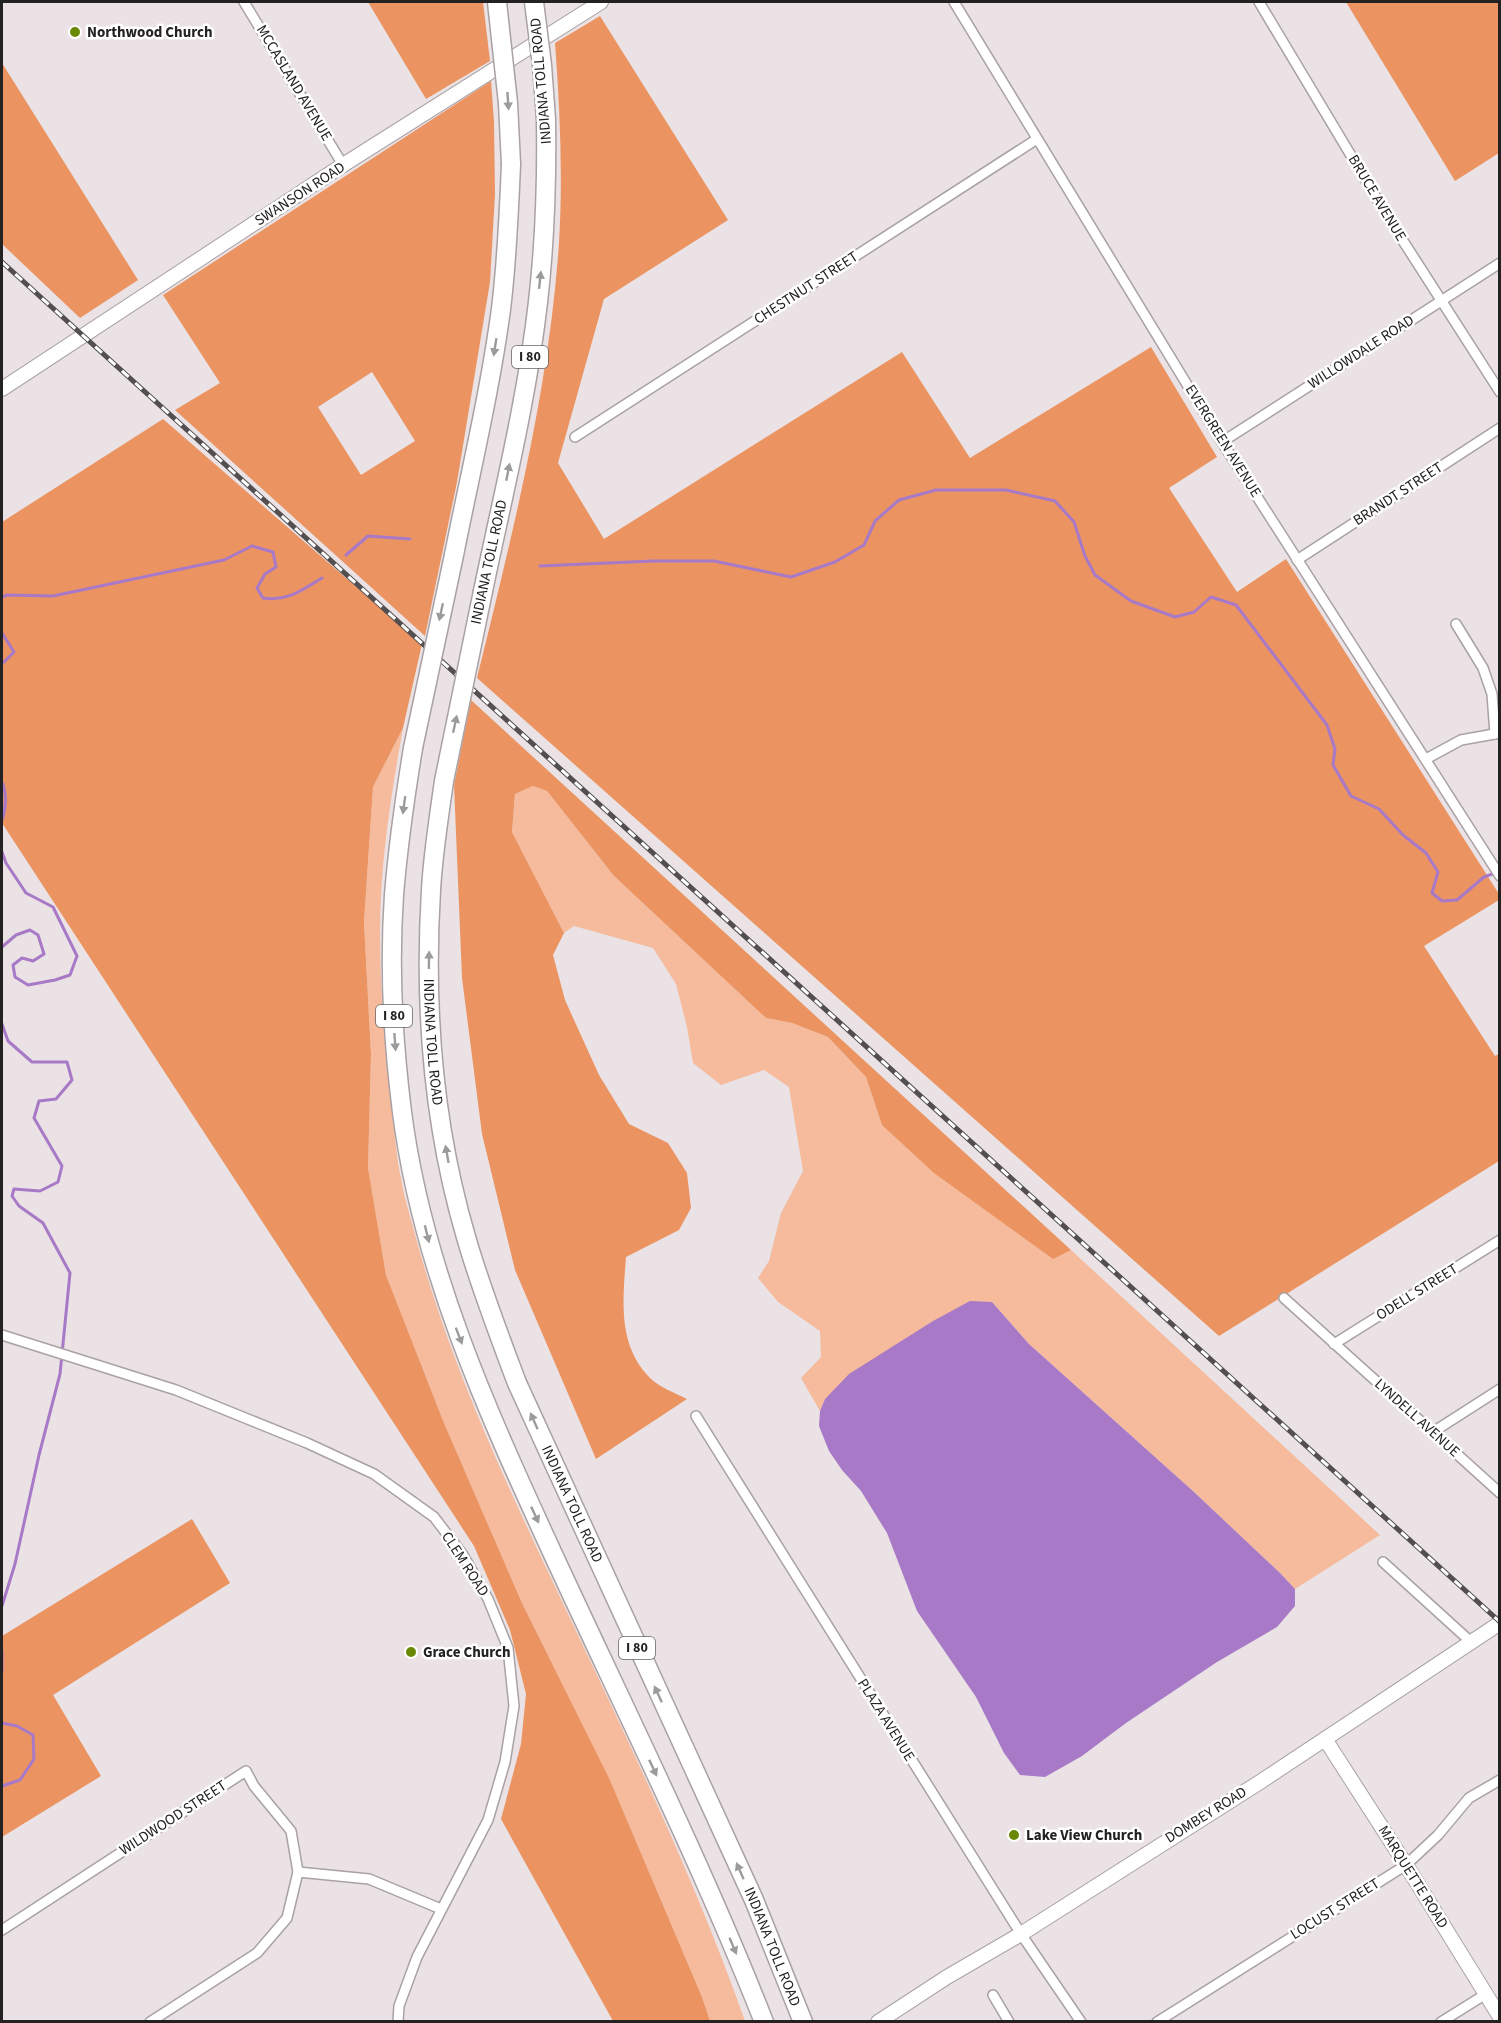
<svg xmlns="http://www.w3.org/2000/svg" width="1501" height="2023" font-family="'Source Sans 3',sans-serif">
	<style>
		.green { fill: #f5bb9c }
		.forest { fill: #eb9462; fill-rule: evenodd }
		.water { fill: #a879c7 }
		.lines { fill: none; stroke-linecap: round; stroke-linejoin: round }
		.stream { stroke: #a879c7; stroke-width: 3 }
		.street-casing { stroke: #a9a1a3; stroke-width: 12 }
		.secondary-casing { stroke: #a9a1a3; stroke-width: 16 }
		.highway-casing { stroke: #a9a1a3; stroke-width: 21 }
		.street { stroke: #fff; stroke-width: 9 }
		.secondary { stroke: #fff; stroke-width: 14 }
		.highway { stroke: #fff; stroke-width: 18 }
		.rail-casing { stroke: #534f50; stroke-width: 5 }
		.rail { stroke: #fff; stroke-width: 3; stroke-dasharray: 9; stroke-linecap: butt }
		.highway-bridge-casing { stroke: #a9a1a3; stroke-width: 21; stroke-linecap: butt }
		.highway-bridge { stroke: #fff; stroke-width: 18 }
		.oneway { fill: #9c9b9c }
		.poi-dot { fill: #698804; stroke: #fff; stroke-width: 2 }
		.labels { text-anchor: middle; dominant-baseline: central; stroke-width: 5; stroke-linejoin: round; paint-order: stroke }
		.shield { fill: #fff; stroke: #666464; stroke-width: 1.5 }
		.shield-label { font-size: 14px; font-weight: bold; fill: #242122 }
		.poi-label { font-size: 15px; font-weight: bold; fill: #242122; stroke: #fff; text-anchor: start }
		.street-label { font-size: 15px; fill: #242122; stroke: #fff }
	</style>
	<rect width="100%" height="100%" fill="#eae2e4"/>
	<g class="green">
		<path d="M 403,728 C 391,795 380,864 380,932 C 380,992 385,1051 392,1110 C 395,1133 396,1156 401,1178 C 404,1198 411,1218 416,1238 C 446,1349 492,1453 541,1557 C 613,1710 689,1862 745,2021 L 710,2021 L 702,1997 L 610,1780 L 522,1603 L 444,1423 L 386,1275 L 368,1168 L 371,1054 L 364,922 L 373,787 Z"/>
		<path d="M 533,786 L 547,791 L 614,876 L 766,1018 L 792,1023 L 828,1037 L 866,1077 L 882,1125 L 1052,1258 L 1071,1250 L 1380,1535 L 1295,1589 L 1280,1573 L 1194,1492 L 1029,1344 L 992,1302 L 825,1399 L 820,1411 L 801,1378 L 821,1357 L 820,1331 L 778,1302 L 758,1278 L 769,1261 L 781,1213 L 803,1171 L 789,1087 L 764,1070 L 721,1085 L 693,1063 L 687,1027 L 676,984 L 653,948 L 574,926 L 564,933 L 512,832 L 515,794 Z"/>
	</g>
	<g class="forest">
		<path d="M 368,2 L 483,2 L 490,61 L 426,99 Z"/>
		<path d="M 1346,2 L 1499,2 L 1499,153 L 1455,181 Z"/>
		<path d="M 600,16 L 728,220 L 604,299 L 558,463 L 604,539 L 902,352 L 970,458 L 1151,347 L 1217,457 L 1169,488 L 1237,592 L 1286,559 L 1499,894 L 1499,900 L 1424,946 L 1495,1056 L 1499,1054 L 1499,1161 L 1219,1336 L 477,678 C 512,535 549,391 559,243 C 563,176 560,110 555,43 Z"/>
		<path d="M 2,63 L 138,280 L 80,318 L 2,244 Z"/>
		<path d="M 491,81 L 494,122 L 495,194 L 490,282 L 457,482 L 425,636 L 175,410 L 220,383 L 163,295 ZM 372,372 L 415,441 L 361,475 L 318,407 Z"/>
		<path d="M 163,419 L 422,644 L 403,728 L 373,787 L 364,922 L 371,1054 L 368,1168 L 386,1275 L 444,1423 L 522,1603 L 610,1780 L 702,1997 L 710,2021 L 613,2021 L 501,1819 L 521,1744 L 526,1694 L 510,1630 L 474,1546 L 2,823 L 2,522 Z"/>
		<path d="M 471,700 L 1071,1250 L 1053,1259 L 934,1173 L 882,1125 L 866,1077 L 828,1037 L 792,1023 L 766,1018 L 614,876 L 547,791 L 533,786 L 515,794 L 512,832 L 564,933 L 553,955 L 565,1000 L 599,1075 L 629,1124 L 668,1143 L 687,1173 L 691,1208 L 679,1230 L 626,1257 C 623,1299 617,1345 650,1378 C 659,1387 675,1393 687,1399 L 596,1459 L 515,1270 L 482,1134 L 462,978 L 454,785 Z"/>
		<path d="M 192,1519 L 230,1583 L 53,1695 L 101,1776 L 2,1837 L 2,1636 Z"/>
	</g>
	<path class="water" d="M 970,1301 L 992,1302 L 1029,1344 L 1194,1492 L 1280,1573 L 1295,1589 L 1295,1606 L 1277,1627 L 1217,1662 L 1126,1723 L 1082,1756 L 1045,1777 L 1020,1775 L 1004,1753 L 976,1697 L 917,1611 L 887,1533 L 861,1491 L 842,1470 L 829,1451 L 819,1426 L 820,1411 L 825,1399 L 849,1374 L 933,1321 Z"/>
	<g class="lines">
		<g class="stream">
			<path d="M 346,555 L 368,536 L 410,539"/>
			<path d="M 540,566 L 653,561 L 714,561 L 791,577 L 835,562 L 864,545 L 875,521 L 899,500 L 936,490 L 1006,490 L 1055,501 L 1074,522 L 1085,556 L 1095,575 L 1131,601 L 1175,617 L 1194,612 L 1211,597 L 1236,605 L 1327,725 L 1335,749 L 1333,765 L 1351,796 L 1379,809 L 1403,835 L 1426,853 L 1438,872 L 1432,893 L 1442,901 L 1457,900 L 1484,877 L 1495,873"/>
			<path d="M 2,597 L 7,595 L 53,596 L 224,560 L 252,546 L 273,552 L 276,567 L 265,574 L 257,588 L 263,598 C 287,602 302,590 322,578"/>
			<path d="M 2,633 L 14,652 L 5,661 L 2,663"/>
			<path d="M 2,782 C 7,793 6,809 2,820"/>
			<path d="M 2,852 L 6,863 L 26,893 L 53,907 L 77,956 L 70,975 L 55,980 L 28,985 L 15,977 L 13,965 L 22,958 L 33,961 L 44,954 L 38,935 L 30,930 L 16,935 L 2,947"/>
			<path d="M 2,1024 L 8,1041 L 32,1062 L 67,1062 L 72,1080 L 56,1099 L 39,1101 L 34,1118 L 62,1166 L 58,1182 L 40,1191 L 14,1189 L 12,1196 L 19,1206 L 43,1223 L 70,1273 L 60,1374 L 39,1455 L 15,1564 L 2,1606"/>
			<path d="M 2,1651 L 2,1671"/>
			<path d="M 2,1723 L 17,1726 L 33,1735 L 34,1759 L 20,1780 L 2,1786"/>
		</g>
		<defs>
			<g id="street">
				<path d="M 244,2 L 343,165"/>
				<path d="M 954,2 L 1222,442 L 1500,876"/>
				<path d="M 1259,2 L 1389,219 L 1500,392"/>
				<path d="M 575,437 L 1037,139"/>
				<path d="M 1222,442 L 1500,263"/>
				<path d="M 1297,560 L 1500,428"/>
				<path d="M 1456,624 L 1483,668 L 1492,694 L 1495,734"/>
				<path d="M 1426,759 L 1461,740 L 1500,733"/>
				<path d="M 1284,1298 L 1500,1493"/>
				<path d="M 2,1335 L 176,1390 L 307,1443 L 374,1474 L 434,1517 L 463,1555 L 488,1599 L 508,1648 L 514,1706 L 505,1762 L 488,1820 L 417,1957 L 399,2006 L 398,2022"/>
				<path d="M 1334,1344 L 1500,1240"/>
				<path d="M 696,1416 L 1021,1934 L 1081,2022"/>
				<path d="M 1433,1432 L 1500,1389"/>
				<path d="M 1383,1562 L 1471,1642"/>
				<path d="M 298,1872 L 369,1879 L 441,1909"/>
				<path d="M 2,1930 L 246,1771 L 254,1786 L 291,1831 L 298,1872 L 287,1918 L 257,1953 L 150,2022"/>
				<path d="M 993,1995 L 1009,2022"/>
				<path d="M 1157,2022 L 1406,1865 L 1438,1835 L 1469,1798 L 1500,1780"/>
				<path d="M 1441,2022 L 1486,1994"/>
			</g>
			<g id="secondary">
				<path d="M 2,389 L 343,165 L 601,2"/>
				<path d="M 1325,1739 L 1406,1865 L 1500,2017"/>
				<path d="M 878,2022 L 947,1977 L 1021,1934 L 1260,1782 L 1500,1623"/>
			</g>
			<g id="highway">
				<path d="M 454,555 C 470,474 490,392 501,309 C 507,261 509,213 511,164"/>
				<path d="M 483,591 C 503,495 527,399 538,302 C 545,241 547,181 546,119"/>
				<path d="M 413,748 C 405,797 398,846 394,895 C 389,967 393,1041 402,1112 C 422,1268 487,1411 552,1552 C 624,1708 701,1862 764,2022"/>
				<path id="s1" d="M 444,781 C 439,817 433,853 431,890 C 424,1005 433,1125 466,1237 C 480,1286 499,1335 517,1383 L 754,1900 L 803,2022"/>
			</g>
		</defs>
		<use href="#street" class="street-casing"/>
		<use href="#secondary" class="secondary-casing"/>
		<use href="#highway" class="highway-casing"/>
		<use href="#street" class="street"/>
		<use href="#secondary" class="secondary"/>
		<use href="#highway" class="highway"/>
		<defs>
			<path id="rail" d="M 2,262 L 1500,1622"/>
		</defs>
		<use href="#rail" class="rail-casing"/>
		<use href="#rail" class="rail"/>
		<defs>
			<g id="highway-bridge">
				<path d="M 497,2 L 508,103 L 511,164"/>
				<path d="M 534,2 L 542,65 L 546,119"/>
				<path d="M 413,748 L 454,555"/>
				<path d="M 444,781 L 483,591"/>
			</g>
		</defs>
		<use href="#highway-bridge" class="highway-bridge-casing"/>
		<use href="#highway-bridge" class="highway-bridge"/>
	</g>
	<defs><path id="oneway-solid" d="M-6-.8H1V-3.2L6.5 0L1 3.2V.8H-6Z" transform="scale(1.5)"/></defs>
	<g class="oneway">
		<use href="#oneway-solid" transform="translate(508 101) rotate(86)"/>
		<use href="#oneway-solid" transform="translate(540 280) rotate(-84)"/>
		<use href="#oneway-solid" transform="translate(495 347) rotate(99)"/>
		<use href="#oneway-solid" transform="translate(508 472) rotate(-79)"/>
		<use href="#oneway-solid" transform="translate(441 612) rotate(102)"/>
		<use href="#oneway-solid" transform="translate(455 724) rotate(-78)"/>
		<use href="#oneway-solid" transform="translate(404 805) rotate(98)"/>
		<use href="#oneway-solid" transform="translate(429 960) rotate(-89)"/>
		<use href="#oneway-solid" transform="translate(395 1042) rotate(86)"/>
		<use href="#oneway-solid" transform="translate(447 1154) rotate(-100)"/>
		<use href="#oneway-solid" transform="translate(427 1234) rotate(76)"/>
		<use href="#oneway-solid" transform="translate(459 1336) rotate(69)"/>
		<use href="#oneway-solid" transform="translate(534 1421) rotate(-114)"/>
		<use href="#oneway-solid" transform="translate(535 1515) rotate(65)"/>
		<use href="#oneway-solid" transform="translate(658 1694) rotate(-115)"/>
		<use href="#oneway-solid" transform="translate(653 1768) rotate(65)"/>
		<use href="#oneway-solid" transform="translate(740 1871) rotate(-114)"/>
		<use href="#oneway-solid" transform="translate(733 1946) rotate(67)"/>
	</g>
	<g class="poi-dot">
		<circle cx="75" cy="32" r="6"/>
		<circle cx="411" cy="1652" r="6"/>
		<circle cx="1014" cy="1835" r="6"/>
	</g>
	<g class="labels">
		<g class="shield">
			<rect x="512" y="346" width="36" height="22" rx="4.5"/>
			<rect x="376" y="1005" width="36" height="22" rx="4.5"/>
			<rect x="619" y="1637" width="36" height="22" rx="4.5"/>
		</g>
		<g class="shield-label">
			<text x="530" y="357">I 80</text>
			<text x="394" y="1016">I 80</text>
			<text x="637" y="1648">I 80</text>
		</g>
		<g class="poi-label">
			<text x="87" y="32">Northwood Church</text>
			<text x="423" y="1652">Grace Church</text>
			<text x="1026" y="1835">Lake View Church</text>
		</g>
		<g class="street-label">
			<text transform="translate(541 81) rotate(-95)">INDIANA TOLL ROAD</text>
			<text transform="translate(294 83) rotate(59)">MCCASLAND AVENUE</text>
			<text transform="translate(300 194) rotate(-33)">SWANSON ROAD</text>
			<text transform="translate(1377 198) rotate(59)">BRUCE AVENUE</text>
			<text transform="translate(806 288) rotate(-33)">CHESTNUT STREET</text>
			<text transform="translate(1361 352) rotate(-33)">WILLOWDALE ROAD</text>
			<text transform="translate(1223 441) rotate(58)">EVERGREEN AVENUE</text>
			<text transform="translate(1398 494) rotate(-33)">BRANDT STREET</text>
			<text transform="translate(489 562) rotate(-78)">INDIANA TOLL ROAD</text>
			<text stroke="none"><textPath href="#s1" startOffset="262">INDIANA TOLL ROAD</textPath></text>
			<text transform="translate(1417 1292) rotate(-32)">ODELL STREET</text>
			<text transform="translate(1417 1418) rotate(42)">LYNDELL AVENUE</text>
			<text stroke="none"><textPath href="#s1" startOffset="748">INDIANA TOLL ROAD</textPath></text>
			<text transform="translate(465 1564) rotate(57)">CLEM ROAD</text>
			<text transform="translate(886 1720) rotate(58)">PLAZA AVENUE</text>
			<text transform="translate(1206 1815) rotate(-32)">DOMBEY ROAD</text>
			<text transform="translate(173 1818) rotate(-33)">WILDWOOD STREET</text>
			<text transform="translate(1413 1877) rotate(58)">MARQUETTE ROAD</text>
			<text transform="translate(1335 1909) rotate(-32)">LOCUST STREET</text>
			<text stroke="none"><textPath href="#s1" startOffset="1234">INDIANA TOLL ROAD</textPath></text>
		</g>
	</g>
	<rect width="1501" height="2023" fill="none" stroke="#242122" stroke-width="6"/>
</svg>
